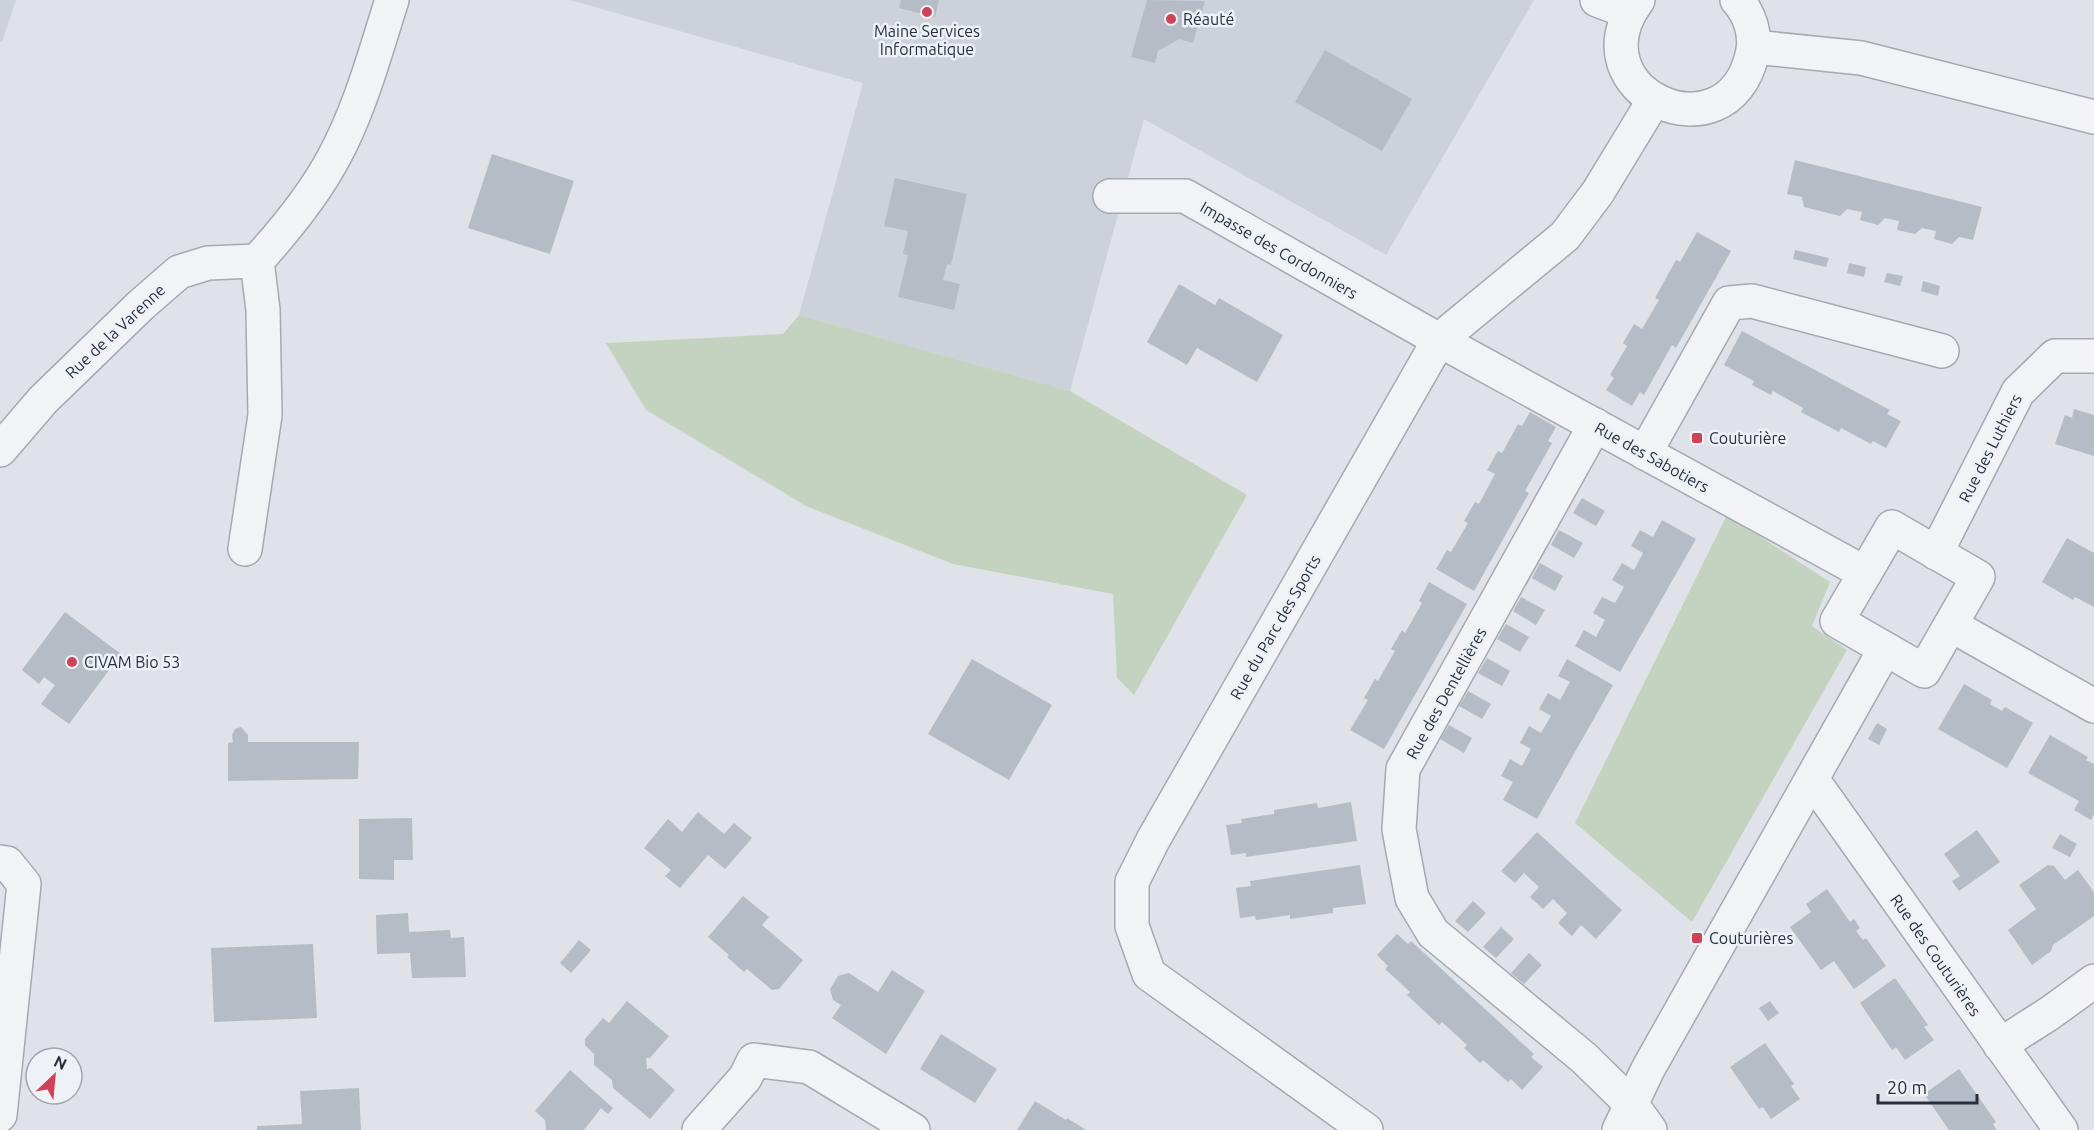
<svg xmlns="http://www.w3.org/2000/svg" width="2094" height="1130" font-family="Ubuntu,sans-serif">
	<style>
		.built { fill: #cdd1da }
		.green { fill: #c4d2c0 }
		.building { fill: #b6bcc5 }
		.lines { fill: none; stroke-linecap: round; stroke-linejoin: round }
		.minor-casing { stroke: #a4a9b2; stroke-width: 36 }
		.minor { stroke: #f2f3f7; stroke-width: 33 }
		.poi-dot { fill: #ce4357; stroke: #eef1f6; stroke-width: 2 }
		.labels { text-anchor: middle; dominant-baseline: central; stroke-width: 5; stroke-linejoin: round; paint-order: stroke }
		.poi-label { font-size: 16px; fill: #28303f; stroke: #eef1f6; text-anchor: start }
		.street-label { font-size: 16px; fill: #28303f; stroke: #eef1f6 }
	</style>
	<rect width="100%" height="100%" fill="#dfe2e8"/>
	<g class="built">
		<path d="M 0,0 L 16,0 L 2,42 L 0,41 Z"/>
		<path d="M 570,0 L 1534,0 L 1386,255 L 1144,119 L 1070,391 L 799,315 L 863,83 Z"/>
	</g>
	<g class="green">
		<path d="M 799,315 L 1070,391 L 1247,495 L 1134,695 L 1117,678 L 1113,594 L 953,564 L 806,506 L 646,410 L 606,343 L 783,334 Z"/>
		<path d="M 1727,515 L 1830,582 L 1812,626 L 1847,650 L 1692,922 L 1575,823 Z"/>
	</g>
	<g class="building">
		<path d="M 901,0 L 939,0 L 935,17 L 899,8 Z"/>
		<path d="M 1147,0 L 1205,1 L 1193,43 L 1179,39 L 1158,51 L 1155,63 L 1131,57 Z"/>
		<path d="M 1325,50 L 1412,99 L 1382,151 L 1295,102 Z"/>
		<path d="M 492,154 L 574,181 L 550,254 L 468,228 Z"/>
		<path d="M 1795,160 L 1982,207 L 1973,240 L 1959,237 L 1952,244 L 1934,239 L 1936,231 L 1922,228 L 1915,234 L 1897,230 L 1899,221 L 1885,218 L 1878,225 L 1860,220 L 1862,212 L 1847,209 L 1840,216 L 1804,207 L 1802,197 L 1787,194 Z"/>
		<path d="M 895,178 L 967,194 L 951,265 L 947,264 L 943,280 L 960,284 L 954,310 L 898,297 L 908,255 L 903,254 L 908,231 L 884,226 Z"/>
		<path d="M 1697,232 L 1731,251 L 1676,348 L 1672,345 L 1644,395 L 1640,392 L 1632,406 L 1606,390 L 1614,378 L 1610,375 L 1627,346 L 1623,343 L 1634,324 L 1642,329 L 1659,300 L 1655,298 L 1676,260 L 1680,262 Z"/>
		<path d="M 1795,250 L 1829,258 L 1826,267 L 1793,259 Z"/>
		<path d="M 1849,263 L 1866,267 L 1864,277 L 1847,273 Z"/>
		<path d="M 1887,273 L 1903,276 L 1900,286 L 1884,282 Z"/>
		<path d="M 1923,281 L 1940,286 L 1938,296 L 1921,291 Z"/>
		<path d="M 1179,284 L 1215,305 L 1219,298 L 1283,335 L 1257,382 L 1197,348 L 1187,365 L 1147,342 Z"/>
		<path d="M 1742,331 L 1890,410 L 1887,414 L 1901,421 L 1886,448 L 1873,441 L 1871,444 L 1841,428 L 1839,432 L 1801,412 L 1803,408 L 1773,391 L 1771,395 L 1752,385 L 1754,381 L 1724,365 Z"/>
		<path d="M 2074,409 L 2094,415 L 2094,456 L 2055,444 L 2065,415 L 2072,418 Z"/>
		<path d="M 1530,412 L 1556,427 L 1548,441 L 1552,443 L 1525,491 L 1529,493 L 1474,591 L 1436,569 L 1447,550 L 1451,552 L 1468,523 L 1464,521 L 1475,502 L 1479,504 L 1495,474 L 1487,470 L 1498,451 L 1502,453 L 1518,424 L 1522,426 Z"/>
		<path d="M 1582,498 L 1605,511 L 1596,526 L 1573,513 Z"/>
		<path d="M 1662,520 L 1696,539 L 1620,672 L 1575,646 L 1584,630 L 1596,637 L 1605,620 L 1593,613 L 1602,597 L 1615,603 L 1624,587 L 1612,580 L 1622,563 L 1634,570 L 1643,553 L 1631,546 L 1640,530 L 1653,537 Z"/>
		<path d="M 1559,530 L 1583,543 L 1574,558 L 1551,545 Z"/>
		<path d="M 2067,538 L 2094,553 L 2094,607 L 2075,597 L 2073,600 L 2042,582 Z"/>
		<path d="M 1540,563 L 1563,576 L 1555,591 L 1532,578 Z"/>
		<path d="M 1429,582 L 1467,604 L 1384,749 L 1350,730 L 1368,700 L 1364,698 L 1375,679 L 1378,681 L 1395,651 L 1391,649 L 1402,630 L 1405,633 L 1422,603 L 1419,601 Z"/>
		<path d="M 1521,597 L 1545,610 L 1536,625 L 1513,611 Z"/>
		<path d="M 65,612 L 121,654 L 69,724 L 41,704 L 55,685 L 44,677 L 39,684 L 22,670 Z"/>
		<path d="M 1506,624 L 1529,637 L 1520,652 L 1497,639 Z"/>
		<path d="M 1487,658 L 1510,671 L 1502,686 L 1478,673 Z"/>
		<path d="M 972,659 L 1052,705 L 1009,780 L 928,734 Z"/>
		<path d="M 1567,659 L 1613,685 L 1537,819 L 1503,800 L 1513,782 L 1501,776 L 1510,759 L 1522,766 L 1531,749 L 1520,743 L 1529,726 L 1541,733 L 1551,716 L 1539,709 L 1548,693 L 1560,700 L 1570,682 L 1558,676 Z"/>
		<path d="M 1964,684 L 1992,700 L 1990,704 L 2002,711 L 2005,707 L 2033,723 L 2007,768 L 1938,729 Z"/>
		<path d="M 1468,691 L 1491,704 L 1482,719 L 1459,706 Z"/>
		<path d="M 1877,723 L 1887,729 L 1879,745 L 1868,739 Z"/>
		<path d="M 1449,725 L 1472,738 L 1464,753 L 1440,739 Z"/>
		<path d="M 241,727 L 248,735 L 248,742 L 359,742 L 358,779 L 228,781 L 228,743 L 233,742 L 232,735 L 235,729 Z"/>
		<path d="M 2050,735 L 2088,757 L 2086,760 L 2094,764 L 2094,814 L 2091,820 L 2074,810 L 2079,801 L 2028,773 Z"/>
		<path d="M 1351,802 L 1357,841 L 1246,857 L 1246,853 L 1231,855 L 1226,825 L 1242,823 L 1241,819 L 1274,814 L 1274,810 L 1317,803 L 1318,808 Z"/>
		<path d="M 698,812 L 724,834 L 734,823 L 752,838 L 725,869 L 708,855 L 680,888 L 665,876 L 671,870 L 644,848 L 668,819 L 682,832 Z"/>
		<path d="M 412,818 L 413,860 L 394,860 L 394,880 L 359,879 L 359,819 Z"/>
		<path d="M 1977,830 L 2000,862 L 1959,891 L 1952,881 L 1960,876 L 1944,854 Z"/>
		<path d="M 1537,832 L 1622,910 L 1596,939 L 1581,925 L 1572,936 L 1558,923 L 1567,913 L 1553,899 L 1543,909 L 1530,897 L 1539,887 L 1524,873 L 1515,883 L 1501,871 Z"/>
		<path d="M 2060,834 L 2077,844 L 2070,857 L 2052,848 Z"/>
		<path d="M 1360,865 L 1366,904 L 1333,908 L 1333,913 L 1290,919 L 1290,915 L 1256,920 L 1255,916 L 1240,918 L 1236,888 L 1251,886 L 1250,881 Z"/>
		<path d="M 2048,865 L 2054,866 L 2065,880 L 2078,870 L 2094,892 L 2094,916 L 2053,945 L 2051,951 L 2032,965 L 2008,930 L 2036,909 L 2019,885 Z"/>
		<path d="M 1827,889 L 1850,922 L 1854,919 L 1860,928 L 1856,931 L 1863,940 L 1866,938 L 1886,966 L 1854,989 L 1834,961 L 1821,970 L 1790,927 L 1811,912 L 1806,904 Z"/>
		<path d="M 743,896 L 769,917 L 762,925 L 803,960 L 779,989 L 772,990 L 747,969 L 744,972 L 727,957 L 729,955 L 708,937 Z"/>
		<path d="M 1473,901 L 1486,913 L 1468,932 L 1455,921 Z"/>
		<path d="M 408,913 L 409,932 L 450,930 L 451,938 L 464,937 L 466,977 L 412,978 L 410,953 L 377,954 L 376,915 Z"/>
		<path d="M 1501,927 L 1514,939 L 1496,958 L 1483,947 Z"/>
		<path d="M 1397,934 L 1408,944 L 1411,941 L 1534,1054 L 1531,1057 L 1543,1067 L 1522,1090 L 1511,1079 L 1508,1082 L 1483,1060 L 1480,1063 L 1464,1048 L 1467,1045 L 1442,1022 L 1439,1025 L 1407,995 L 1410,992 L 1385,969 L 1388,966 L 1377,955 Z"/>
		<path d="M 579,940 L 591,950 L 571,973 L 560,963 Z"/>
		<path d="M 313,944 L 317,1018 L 214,1022 L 211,948 Z"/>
		<path d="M 1529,953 L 1542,965 L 1524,984 L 1511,973 Z"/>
		<path d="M 892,970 L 925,991 L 886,1054 L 832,1018 L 841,1005 L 833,1000 L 830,989 L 838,976 L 849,973 L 878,992 Z"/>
		<path d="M 1895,978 L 1928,1025 L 1924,1027 L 1934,1040 L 1905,1060 L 1896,1047 L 1892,1050 L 1860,1003 Z"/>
		<path d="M 627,1001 L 669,1036 L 650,1058 L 646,1058 L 647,1069 L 651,1068 L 675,1090 L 650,1119 L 613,1088 L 612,1080 L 594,1065 L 594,1054 L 585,1045 L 585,1039 L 603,1018 L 609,1023 Z"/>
		<path d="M 1770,1001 L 1779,1013 L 1768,1021 L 1759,1008 Z"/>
		<path d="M 941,1034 L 997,1069 L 975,1103 L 920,1069 Z"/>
		<path d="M 1765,1043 L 1794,1084 L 1791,1086 L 1800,1099 L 1771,1119 L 1763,1107 L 1759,1109 L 1730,1067 Z"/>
		<path d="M 1959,1069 L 1996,1122 L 1993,1124 L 1997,1130 L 1949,1130 L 1924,1094 Z"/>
		<path d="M 570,1070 L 613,1108 L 608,1114 L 601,1108 L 584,1130 L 546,1130 L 545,1120 L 535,1111 Z"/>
		<path d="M 359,1088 L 361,1130 L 257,1130 L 257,1126 L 302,1124 L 300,1091 Z"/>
		<path d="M 1035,1101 L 1066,1120 L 1067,1118 L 1086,1130 L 1017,1130 Z"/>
	</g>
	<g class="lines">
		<defs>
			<g id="minor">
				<path d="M 1597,0 L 1629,12"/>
				<path d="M 1638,0 C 1570,92 1727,162 1752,55 C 1757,36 1750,14 1737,0"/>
				<path d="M 1754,47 L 1861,58 L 2094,117"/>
				<path d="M 1110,196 L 1185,196 L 1439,340 L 1865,573"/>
				<path d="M 1595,425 L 1403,769 L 1399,829 L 1403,851 L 1412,898 L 1433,933 L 1584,1058 L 1632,1105 L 1650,1130"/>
				<path d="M 0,450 L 43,400 L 141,305 L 179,272 L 208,263 L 257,261"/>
				<path d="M 1645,453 L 1729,303 L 1752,301 L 1942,351"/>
				<path d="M 1892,527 L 1978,577 L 1924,671 L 1837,621 Z"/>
				<path d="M 245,549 L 265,415 L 263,310 L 257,261 C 286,229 313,196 333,159 C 360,110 375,53 392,0"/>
				<path d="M 1936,553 L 2018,392 L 2055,356 L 2094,356"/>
				<path d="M 1951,625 L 2094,706"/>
				<path d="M 1812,779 L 2061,1130"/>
				<path d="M 0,862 L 7,863 L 24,884 L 0,1115"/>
				<path d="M 2000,1045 L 2050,1013 L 2094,981"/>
				<path d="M 699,1130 L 745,1078 L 754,1060 L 809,1067 L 913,1130"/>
				<path d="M 1366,1130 L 1149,974 L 1132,926 L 1132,882 L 1153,840 L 1439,340 L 1565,236 L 1598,192 L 1654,100"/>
				<path d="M 1619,1130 L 1648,1069 L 1885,649"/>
			</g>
		</defs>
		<use href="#minor" class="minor-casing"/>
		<use href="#minor" class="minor"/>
	</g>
	<g class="poi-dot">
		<circle cx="927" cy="12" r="6"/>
		<circle cx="1171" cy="19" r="6"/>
		<rect x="1691" y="432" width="12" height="12" rx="3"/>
		<circle cx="72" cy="662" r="6"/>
		<rect x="1691" y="932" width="12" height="12" rx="3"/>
	</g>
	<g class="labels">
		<g class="poi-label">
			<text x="1183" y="19">Réauté</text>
			<text x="927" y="31" text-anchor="middle">Maine Services<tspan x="927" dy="18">Informatique</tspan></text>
			<text x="1709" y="438">Couturière</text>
			<text x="84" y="662">CIVAM Bio 53</text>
			<text x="1709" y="938">Couturières</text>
		</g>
		<g class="street-label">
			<text transform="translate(1279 250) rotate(30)">Impasse des Cordonniers</text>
			<text transform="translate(115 331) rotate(-43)">Rue de la Varenne</text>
			<text transform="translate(1990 448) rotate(-63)">Rue des Luthiers</text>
			<text transform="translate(1652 457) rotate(29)">Rue des Sabotiers</text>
			<text transform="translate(1275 627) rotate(-60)">Rue du Parc des Sports</text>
			<text transform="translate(1446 693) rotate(-61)">Rue des Dentellières</text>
			<text transform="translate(1936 955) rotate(55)">Rue des Couturières</text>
		</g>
	</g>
	<g transform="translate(54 1076) rotate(26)"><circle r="28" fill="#eef1f6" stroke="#9fa4ad" stroke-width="1.5"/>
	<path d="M0-4.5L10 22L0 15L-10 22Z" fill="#ce4357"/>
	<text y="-9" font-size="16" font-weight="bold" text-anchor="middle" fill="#28303f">N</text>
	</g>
	<path d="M1878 1094v9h99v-9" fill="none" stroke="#28303f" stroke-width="3"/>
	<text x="1887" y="1094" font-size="18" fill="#28303f" stroke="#eef1f6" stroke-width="4.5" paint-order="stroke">20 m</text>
</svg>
